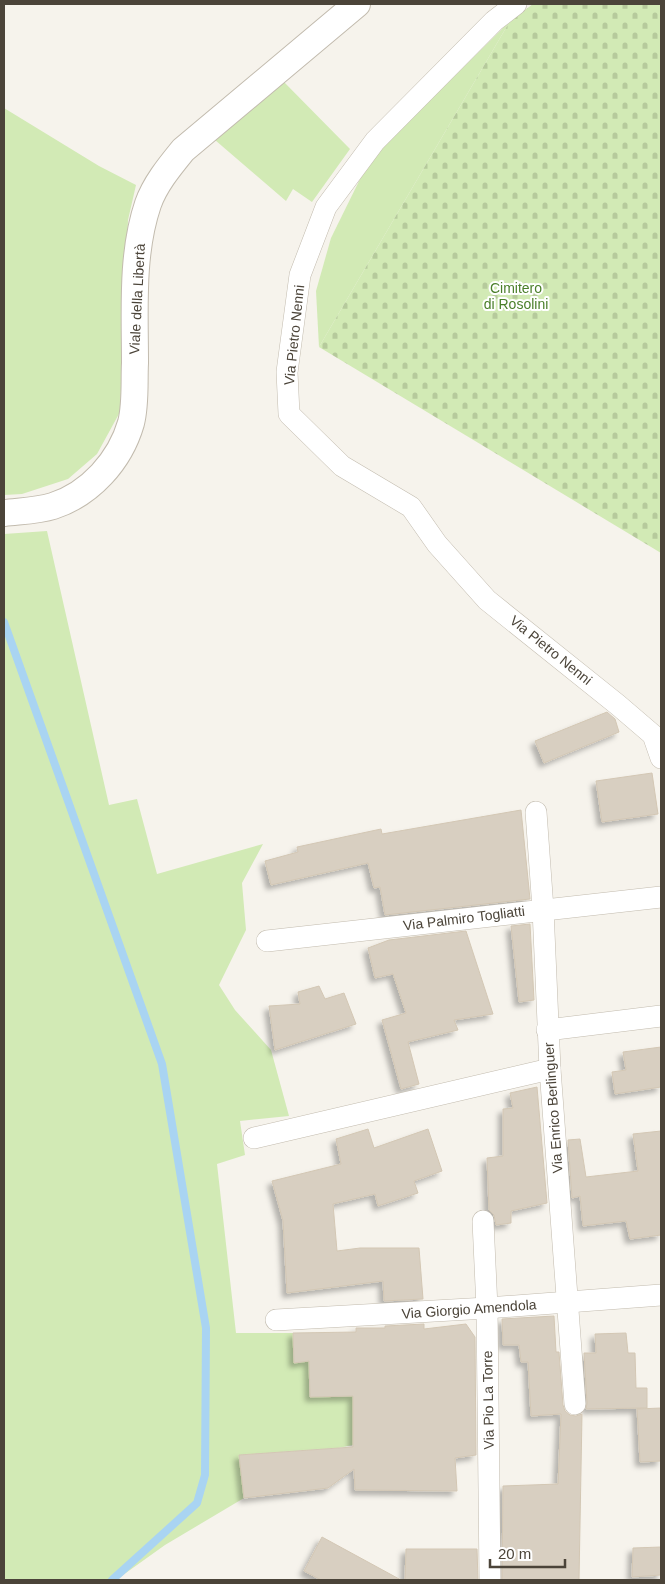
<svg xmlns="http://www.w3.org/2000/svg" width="665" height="1584" font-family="Helvetica,sans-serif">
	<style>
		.grass { fill: #d2eab5 }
		.cemetery { fill: url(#cemetery-stones) }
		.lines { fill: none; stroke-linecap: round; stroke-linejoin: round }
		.stream { stroke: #a9d4f2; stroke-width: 8 }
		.building { fill: #d8cfc1; stroke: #d3c7b4; filter: url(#shadow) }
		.minor-casing { stroke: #c2bbae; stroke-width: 22 }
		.tertiary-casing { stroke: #c2bbae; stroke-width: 28 }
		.minor { stroke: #fff; stroke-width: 21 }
		.tertiary { stroke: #fff; stroke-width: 26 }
		.labels { text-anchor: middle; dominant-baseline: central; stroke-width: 4; stroke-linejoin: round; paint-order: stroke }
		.park-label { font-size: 14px; fill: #4a7f2a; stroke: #fff }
		.street-label { font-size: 14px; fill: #4b4439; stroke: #fff }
	</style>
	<defs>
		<pattern id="cemetery-stones" width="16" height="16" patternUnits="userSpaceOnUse" patternTransform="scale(1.25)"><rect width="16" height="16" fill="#d2eab5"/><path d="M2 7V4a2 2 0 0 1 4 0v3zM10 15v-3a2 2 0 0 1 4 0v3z" fill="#b6ca9c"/></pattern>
		<filter id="shadow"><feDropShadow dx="-4.5" dy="4.5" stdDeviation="2.5" flood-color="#0004"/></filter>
	</defs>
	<rect width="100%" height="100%" fill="#f6f3ec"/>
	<g class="grass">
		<path d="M 510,21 L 319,347 L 316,291 L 331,238 L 364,171 L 382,148 Z"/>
		<path d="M 282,80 L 350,149 L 312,202 L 293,189 L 286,201 L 215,140 Z"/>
		<path d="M 4,108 L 99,166 L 136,185 L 128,220 L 120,412 L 97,454 L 68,479 L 22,494 L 4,495 Z"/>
		<path d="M 47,531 L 109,805 L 137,799 L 157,874 L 263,844 L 242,883 L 246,930 L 219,985 L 235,1010 L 271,1050 L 289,1116 L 240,1121 L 245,1155 L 217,1164 L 236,1333 L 293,1333 L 294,1363 L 309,1361 L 310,1397 L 353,1396 L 353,1445 L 338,1448 L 240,1455 L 244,1498 L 165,1545 L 116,1580 L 4,1580 L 4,534 Z"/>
	</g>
	<path class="cemetery" d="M 533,4 L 661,4 L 661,553 L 319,347 L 510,21 Z"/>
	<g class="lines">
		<path class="stream" d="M 4,622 L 162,1064 L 206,1328 L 205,1475 L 197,1503 L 112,1580"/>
	</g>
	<g class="building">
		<path d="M 607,712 L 615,719 L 619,732 L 544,763 L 535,741 Z"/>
		<path d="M 652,773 L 658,814 L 602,822 L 596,781 Z"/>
		<path d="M 521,810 L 530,899 L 385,915 L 380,887 L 374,888 L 368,863 L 271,885 L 265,861 L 298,852 L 297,847 L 381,829 L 382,834 Z"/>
		<path d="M 530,924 L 534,1000 L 519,1002 L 511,926 Z"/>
		<path d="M 466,931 L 493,1014 L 454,1020 L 458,1030 L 408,1042 L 419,1084 L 401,1089 L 382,1020 L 406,1013 L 393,974 L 375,978 L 368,948 L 389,940 Z"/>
		<path d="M 319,986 L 325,999 L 344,993 L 356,1024 L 275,1050 L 269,1006 L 300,1004 L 298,992 Z"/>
		<path d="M 661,1047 L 661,1087 L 615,1094 L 612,1072 L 626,1070 L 623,1052 Z"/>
		<path d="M 537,1087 L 547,1203 L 511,1211 L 511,1223 L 496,1225 L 494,1215 L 489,1210 L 487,1158 L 503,1156 L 503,1109 L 513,1108 L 510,1093 Z"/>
		<path d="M 368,1129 L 374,1148 L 428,1129 L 442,1171 L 414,1181 L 418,1193 L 378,1206 L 375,1194 L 333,1204 L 337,1251 L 360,1248 L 419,1248 L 423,1299 L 384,1301 L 383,1281 L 287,1293 L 283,1221 L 272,1181 L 341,1164 L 336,1139 Z"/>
		<path d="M 661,1131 L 661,1235 L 630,1239 L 626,1221 L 583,1226 L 580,1196 L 572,1198 L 568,1140 L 580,1139 L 586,1177 L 638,1171 L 633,1134 Z"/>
		<path d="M 554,1316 L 556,1352 L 559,1352 L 563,1405 L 565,1411 L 570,1415 L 576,1416 L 582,1414 L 579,1580 L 502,1580 L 503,1486 L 558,1484 L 561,1414 L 531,1416 L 528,1362 L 521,1362 L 519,1345 L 503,1345 L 502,1319 Z"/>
		<path d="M 424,1324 L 424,1329 L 466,1324 L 475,1337 L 476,1455 L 455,1458 L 457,1491 L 355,1490 L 354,1469 L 328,1488 L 244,1498 L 239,1455 L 353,1447 L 353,1396 L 310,1397 L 309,1361 L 294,1363 L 293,1333 L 356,1332 L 356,1328 L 385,1328 L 385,1326 Z"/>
		<path d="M 626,1333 L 628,1353 L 635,1353 L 636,1388 L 647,1388 L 647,1408 L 586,1409 L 587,1403 L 584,1353 L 596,1353 L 595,1334 Z"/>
		<path d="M 661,1408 L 661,1461 L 640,1462 L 637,1409 Z"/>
		<path d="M 322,1537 L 401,1580 L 321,1580 L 304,1571 Z"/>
		<path d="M 661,1547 L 661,1575 L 632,1577 L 633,1548 Z"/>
		<path d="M 406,1549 L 477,1549 L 478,1580 L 405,1580 Z"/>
	</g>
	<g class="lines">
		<defs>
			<g id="minor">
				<path d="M 516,4 L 494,21 L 375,141 L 326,207 L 300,275 L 287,372 L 289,414 L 342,466 L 411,507 L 437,544 L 487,600 L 618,705 L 653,735 L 661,758"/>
				<path d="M 536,812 L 543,909 L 550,1069 L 575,1404"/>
				<path d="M 267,941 L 661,897"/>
				<path d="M 547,1030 L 661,1016"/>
				<path d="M 254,1138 L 550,1069"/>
				<path d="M 483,1221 L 487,1308 L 490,1580"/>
				<path d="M 276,1320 L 487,1308 L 661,1295"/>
			</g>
			<path id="tertiary" d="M 4,513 C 20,511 37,511 53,506 C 90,494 120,461 131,423 C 136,404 134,382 135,363 C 135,311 131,254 148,204 C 155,184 170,166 183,150 L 357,4"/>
		</defs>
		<use href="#minor" class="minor-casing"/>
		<use href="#tertiary" class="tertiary-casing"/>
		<use href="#minor" class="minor"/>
		<use href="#tertiary" class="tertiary"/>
	</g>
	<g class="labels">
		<g class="park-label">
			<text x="516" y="288">Cimitero<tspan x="516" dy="16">di Rosolini</tspan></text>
		</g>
		<g class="street-label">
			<text transform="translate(137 299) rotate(-87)">Viale della Libertà</text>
			<text transform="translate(294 335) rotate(-84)">Via Pietro Nenni</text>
			<text transform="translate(551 650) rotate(39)">Via Pietro Nenni</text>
			<text transform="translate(464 918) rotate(-7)">Via Palmiro Togliatti</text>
			<text transform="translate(553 1108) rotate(-94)">Via Enrico Berlinguer</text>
			<text transform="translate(469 1309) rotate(-4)">Via Giorgio Amendola</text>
			<text transform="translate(488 1400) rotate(-91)">Via Pio La Torre</text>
		</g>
	</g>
	<rect width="665" height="1584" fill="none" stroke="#4b4439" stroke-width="10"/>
	<path d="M490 1559v8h75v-8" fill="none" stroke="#4b4439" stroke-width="2.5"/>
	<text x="498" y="1559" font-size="15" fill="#4b4439" stroke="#ffffff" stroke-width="4" paint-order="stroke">20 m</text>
</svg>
